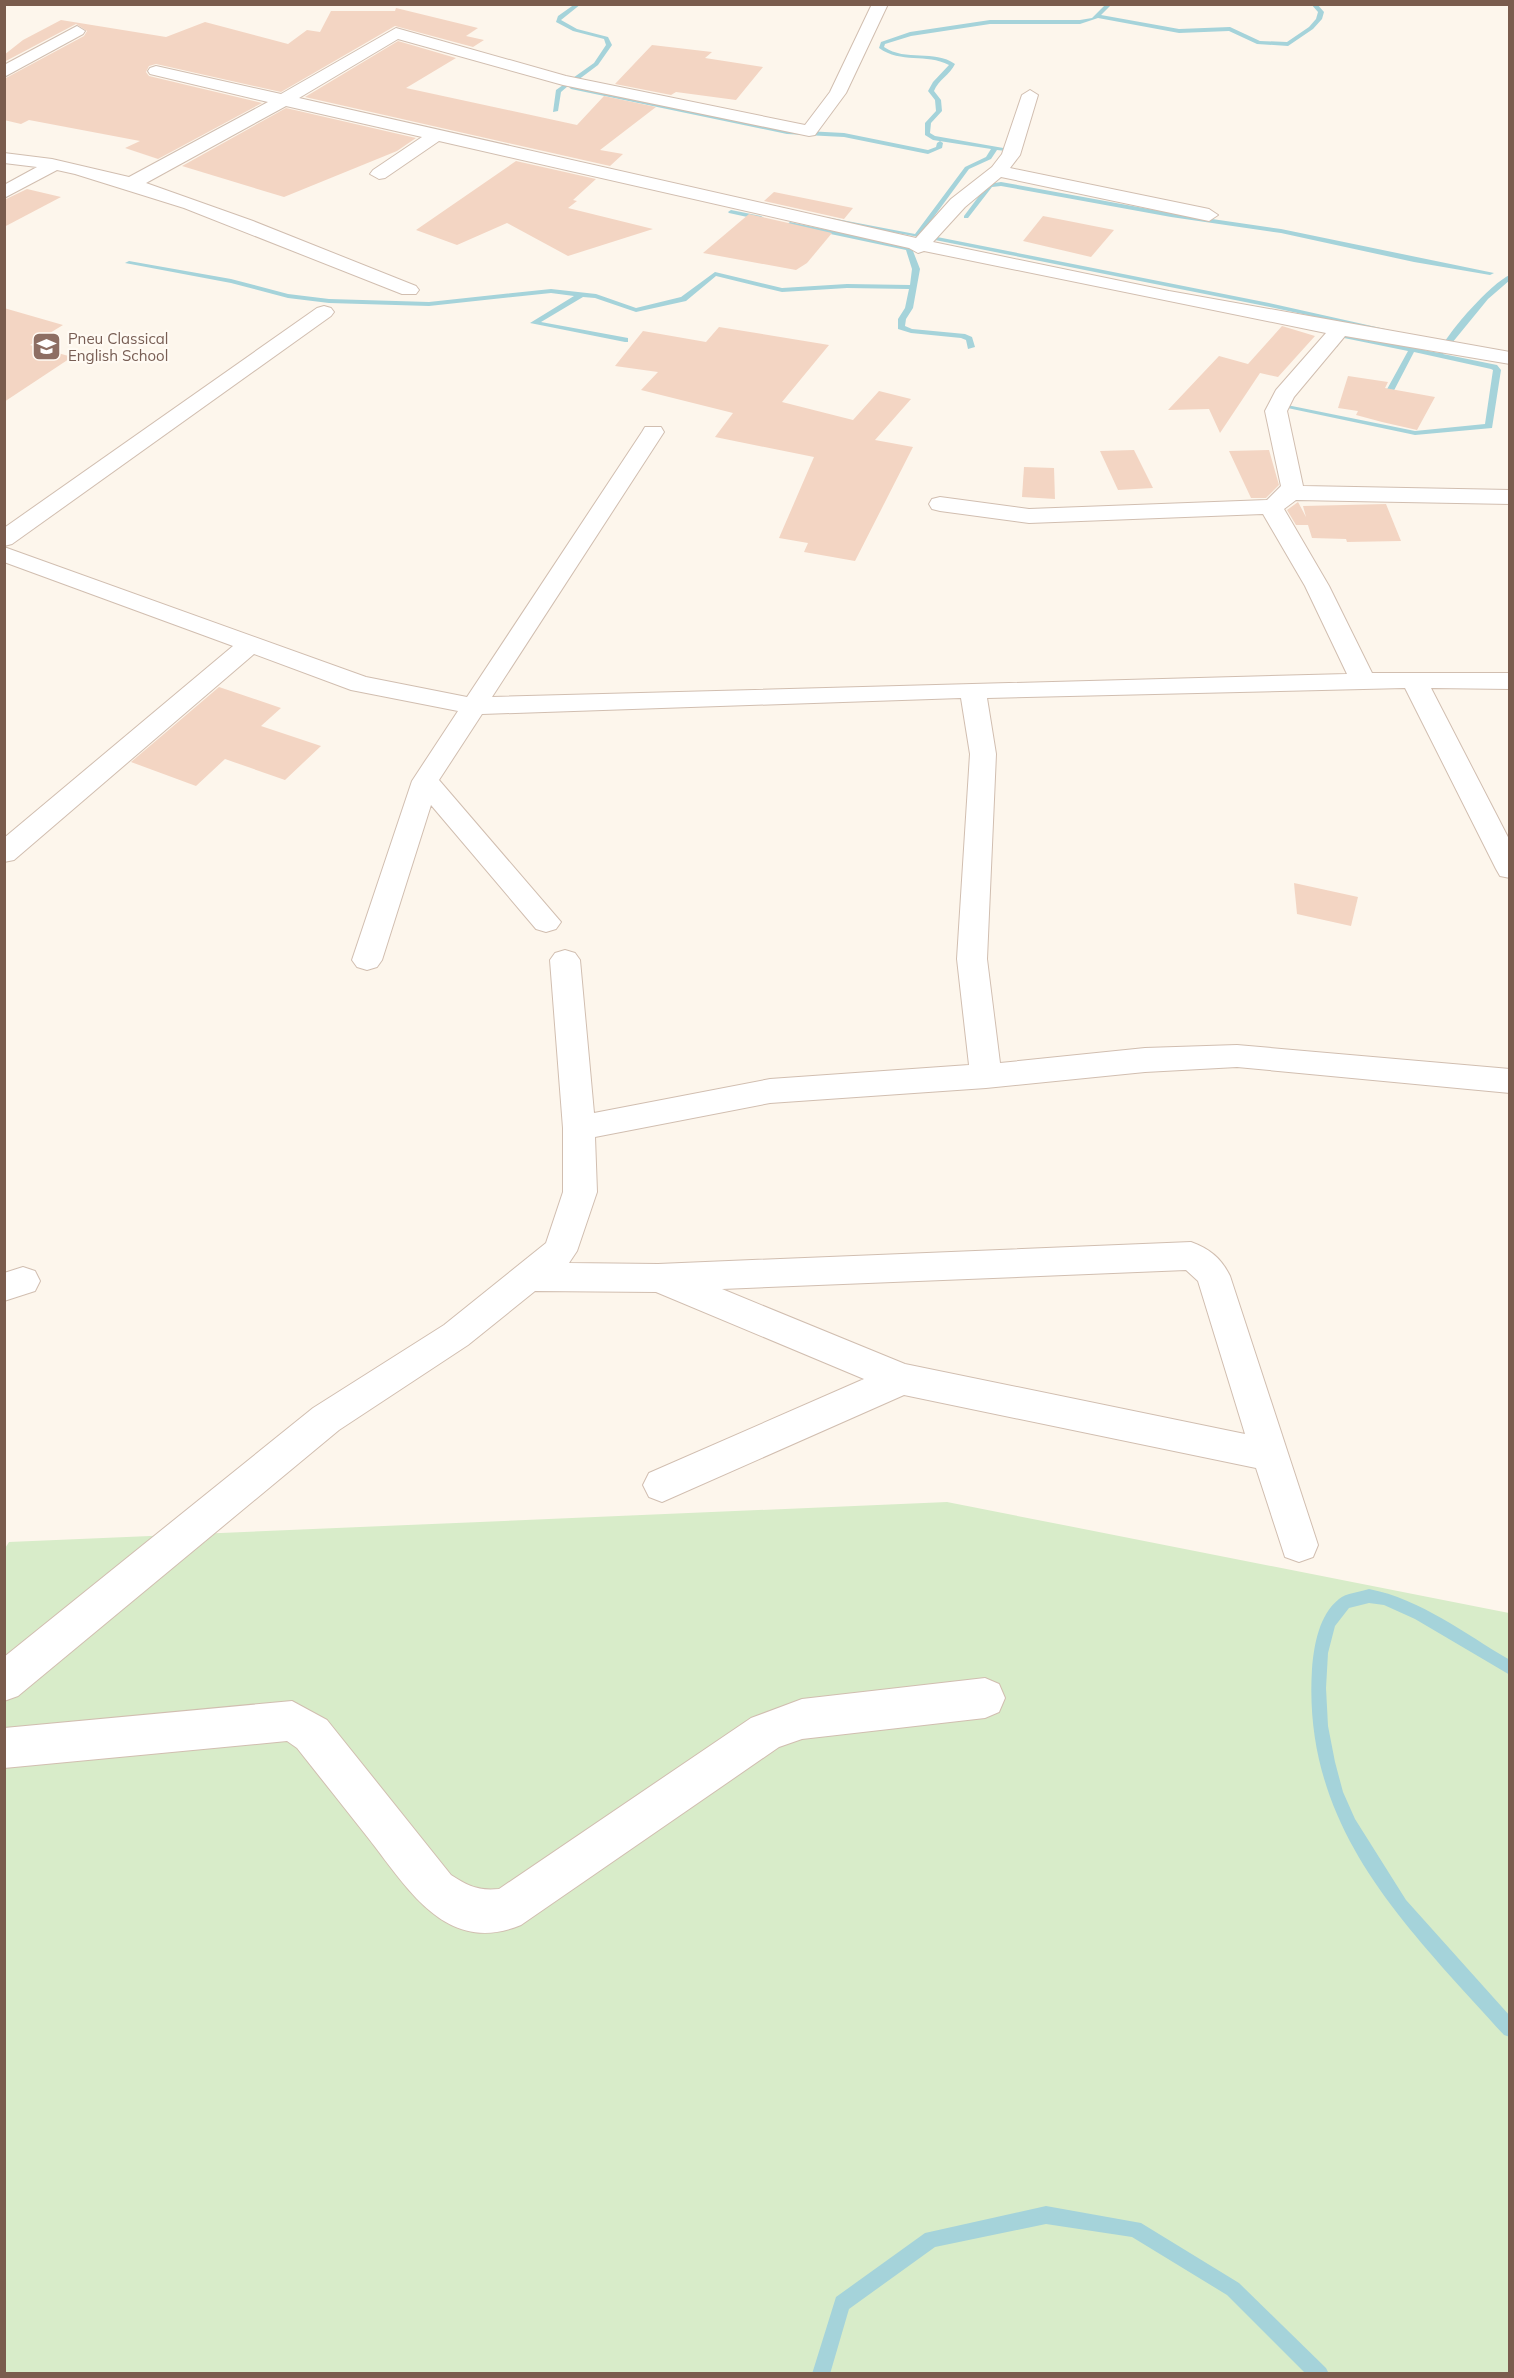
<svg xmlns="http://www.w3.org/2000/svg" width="1514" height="2378" font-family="Mulish,sans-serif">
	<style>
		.green { fill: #d8ecc9 }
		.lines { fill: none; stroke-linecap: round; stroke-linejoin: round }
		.stream { fill: #a5d3da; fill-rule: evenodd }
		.building { fill: #f3d5c3 }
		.minor-casing { stroke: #d1beb0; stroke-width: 2 }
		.minor { fill: #fff; fill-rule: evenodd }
		.labels { text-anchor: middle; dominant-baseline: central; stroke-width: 4.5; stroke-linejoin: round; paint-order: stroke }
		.far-education-label { font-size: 15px; fill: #785e54; stroke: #fffaf3; text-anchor: start }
	</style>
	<rect width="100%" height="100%" fill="#fdf6ec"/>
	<path class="green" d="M 947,1502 L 1509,1613 L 1509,2373 L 5,2374 L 4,1550 L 9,1542 Z"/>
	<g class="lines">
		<g class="stream">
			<path d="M 575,4 L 581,4 L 561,20 L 577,29 L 608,37 L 612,45 L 598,65 L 570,86 L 787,130 L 844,133 L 928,150 L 936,147 L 937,143 L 940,141 L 943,143 L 942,148 L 928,154 L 844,137 L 787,134 L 571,89 L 568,86 L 561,92 L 558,111 L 553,112 L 556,90 L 594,63 L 606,45 L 604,39 L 573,31 L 556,22 L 558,16 Z"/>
			<path d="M 1106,4 L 1112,4 L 1101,15 L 1179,29 L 1230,27 L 1260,41 L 1287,42 L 1309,27 L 1316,19 L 1318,12 L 1311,4 L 1317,4 L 1324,12 L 1322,19 L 1313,29 L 1288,46 L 1257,44 L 1229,31 L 1179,33 L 1098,18 L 1080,24 L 990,24 L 911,36 L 885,44 L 884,47 C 906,62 934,49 955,64 C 950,75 938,80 934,91 L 941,100 L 942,111 L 931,123 L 930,133 L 935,136 L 1009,149 L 1006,151 L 997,150 L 991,159 L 969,169 L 919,237 L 824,220 L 824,218 L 826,217 L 915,234 L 965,167 L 986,157 L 991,149 L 933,140 L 925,135 L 925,123 L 936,111 L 935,100 L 928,91 L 933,82 L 949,65 C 926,53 901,64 879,48 L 881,42 L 910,32 L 990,20 L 1080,20 L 1092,18 Z"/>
			<path d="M 1001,182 L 1171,213 L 1281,229 L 1494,273 L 1490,275 L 1414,262 L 1281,233 L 1171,217 L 1001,186 L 992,187 L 968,218 L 964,218 L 964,216 L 988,184 Z"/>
			<path d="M 731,210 L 761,216 L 764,218 L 761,220 L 729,213 L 728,212 Z"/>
			<path d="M 790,222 L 909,247 L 928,249 L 929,250 L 926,252 L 913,251 L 920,269 L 913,308 L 906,319 L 905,326 L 912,329 L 965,334 L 972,337 L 975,347 L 968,349 L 966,340 L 961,338 L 911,333 L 898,329 L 898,319 L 905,308 L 909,289 L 847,288 L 782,292 L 716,276 L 686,301 L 636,312 L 595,298 L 583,297 L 541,322 L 628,338 L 628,342 L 625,342 L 530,323 L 574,296 L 551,293 L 429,306 L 329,303 L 288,298 L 231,283 L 125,263 L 129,261 L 231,279 L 288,294 L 329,299 L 429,302 L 551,289 L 596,294 L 636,308 L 681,297 L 715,272 L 782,288 L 847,284 L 910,285 L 912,269 L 906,250 L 788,225 L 787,224 Z"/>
			<path d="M 927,235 L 1269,303 L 1403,333 L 1399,335 L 1270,307 L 925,238 L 925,236 Z"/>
			<path d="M 1510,275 L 1510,280 L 1488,299 L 1443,354 L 1497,365 L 1501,370 L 1492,428 L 1415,435 L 1278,406 L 1282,404 L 1415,431 L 1485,424 L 1493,370 L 1491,369 L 1414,352 L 1388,402 L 1384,404 L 1380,402 L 1408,351 L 1344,338 L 1337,347 L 1330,345 L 1342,333 L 1439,353 C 1444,336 1492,282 1510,275 Z"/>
			<path d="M 1369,1589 C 1421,1599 1465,1634 1510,1660 L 1510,1675 L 1415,1619 L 1384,1605 L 1369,1603 L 1349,1608 L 1335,1626 L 1328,1653 L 1326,1688 L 1328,1726 L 1335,1762 L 1343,1792 L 1355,1819 L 1406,1900 L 1510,2016 L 1510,2037 L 1504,2035 C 1406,1926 1302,1829 1312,1669 C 1314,1645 1319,1615 1339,1599 C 1346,1593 1360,1592 1369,1589 Z"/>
			<path d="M 1046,2206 L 1141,2223 L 1239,2283 L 1326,2368 L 1329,2374 L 1306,2374 L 1227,2295 L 1132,2237 L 1046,2224 L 935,2247 L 849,2309 L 830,2374 L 812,2374 L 836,2297 L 925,2233 Z"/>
		</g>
	</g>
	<g class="building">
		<path d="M 396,8 L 478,28 L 466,36 L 484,40 L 473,47 L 395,26 L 281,92 L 156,64 L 149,66 L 146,72 L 149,76 L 262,103 L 158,159 L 125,148 L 140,141 L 29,120 L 21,124 L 4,120 L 4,79 L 84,36 L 87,31 L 76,24 L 4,62 L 4,55 L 23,40 L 61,20 L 166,37 L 205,22 L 288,44 L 307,30 L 320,32 L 331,11 L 395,11 Z"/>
		<path d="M 398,41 L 456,58 L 406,88 L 577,125 L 604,96 L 656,107 L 600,150 L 623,154 L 610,166 L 305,97 Z"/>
		<path d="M 652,45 L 712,52 L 705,58 L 763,67 L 736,100 L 676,92 L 671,95 L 615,84 Z"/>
		<path d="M 286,108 L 416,138 L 397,151 L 284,197 L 182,166 Z"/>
		<path d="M 516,161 L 596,179 L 573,200 L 577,201 L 568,208 L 653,229 L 568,256 L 507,223 L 457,245 L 416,230 Z"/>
		<path d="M 27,189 L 61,197 L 4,227 L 4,200 Z"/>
		<path d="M 774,192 L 853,208 L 844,219 L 764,201 Z"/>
		<path d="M 749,214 L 832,233 L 807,263 L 796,270 L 703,253 Z"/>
		<path d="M 1043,216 L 1114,230 L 1091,257 L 1023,241 Z"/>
		<path d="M 4,308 L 63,325 L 30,345 L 72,357 L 4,402 Z"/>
		<path d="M 1282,326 L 1315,336 L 1278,377 L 1260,373 L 1220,433 L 1209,409 L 1168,410 L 1219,356 L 1248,364 Z"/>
		<path d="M 719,327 L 829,345 L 782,402 L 853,420 L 879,391 L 911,399 L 875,440 L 913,447 L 855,561 L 804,552 L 808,543 L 779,538 L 814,457 L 715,437 L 733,413 L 641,390 L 658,372 L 615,366 L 643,331 L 706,342 Z"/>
		<path d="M 1348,376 L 1388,382 L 1385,388 L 1435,397 L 1417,430 L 1382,422 L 1356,415 L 1358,411 L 1338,408 Z"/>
		<path d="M 1134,450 L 1153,488 L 1118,490 L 1100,451 Z"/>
		<path d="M 1269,450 L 1279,485 L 1266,498 L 1251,498 L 1229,451 Z"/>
		<path d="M 1024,467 L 1054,468 L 1055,499 L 1022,497 Z"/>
		<path d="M 1298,502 L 1306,517 L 1303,506 L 1386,504 L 1401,541 L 1347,542 L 1346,539 L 1312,538 L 1308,525 L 1296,525 L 1287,510 Z"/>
		<path d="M 219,687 L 281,708 L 261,726 L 321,746 L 285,780 L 225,759 L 196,786 L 131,762 Z"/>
		<path d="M 1294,883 L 1358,897 L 1351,926 L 1297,914 Z"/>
	</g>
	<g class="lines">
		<defs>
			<g id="minor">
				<path d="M 872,4 L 888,4 L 846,93 L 815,135 L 809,136 L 563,85 L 398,39 L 299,98 L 916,238 L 951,199 L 992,167 L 1002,154 L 1022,95 L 1030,90 L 1038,95 L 1020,155 L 1010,168 L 1209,209 L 1218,215 L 1209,221 L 1001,177 L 965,207 L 933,242 L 1169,291 L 1510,352 L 1510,364 L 1345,336 L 1294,397 L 1287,411 L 1303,486 L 1510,490 L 1510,504 L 1296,500 L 1284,509 L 1329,586 L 1372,673 L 1510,673 L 1510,689 L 1431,688 L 1510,841 L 1510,878 L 1500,876 L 1496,869 L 1405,688 L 987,698 L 996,754 L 987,959 L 1000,1063 L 1145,1048 L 1237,1045 L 1510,1069 L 1510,1093 L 1237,1067 L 1145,1072 L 986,1088 L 770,1103 L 595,1137 L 597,1192 L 577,1251 L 569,1263 L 658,1264 L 1191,1242 C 1210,1249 1221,1258 1230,1276 L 1318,1545 L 1313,1557 L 1299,1562 L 1285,1557 L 1256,1468 L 904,1395 L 662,1502 L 649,1497 L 643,1485 L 649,1473 L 864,1379 L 656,1292 L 535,1291 L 468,1345 L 339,1430 L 18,1696 L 4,1701 L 4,1657 L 313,1408 L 444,1325 L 546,1243 L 563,1192 L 563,1128 L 550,960 L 555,953 L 565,950 L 575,953 L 580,960 L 594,1113 L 770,1079 L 969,1065 L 957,959 L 970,754 L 961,698 L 482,714 L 439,780 L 561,922 L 556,929 L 546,932 L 536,929 L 431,805 L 382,960 L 377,967 L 367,970 L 357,967 L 352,960 L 412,781 L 458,711 L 351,690 L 254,654 L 14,860 L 4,862 L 4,838 L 233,646 L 4,562 L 4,547 L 366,677 L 467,697 L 642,432 L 645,427 L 661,427 L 664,432 L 492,697 L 1347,674 L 1305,586 L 1263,514 L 1029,523 L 940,511 L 932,509 L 929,504 L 932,499 L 940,497 L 1029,509 L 1267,500 L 1281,486 L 1265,411 L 1276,390 L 1326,333 L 924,251 L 918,253 L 909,248 L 439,141 L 385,178 L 379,179 L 370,174 L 373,170 L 422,137 L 286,106 L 146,183 L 253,221 L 416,286 L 419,290 L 416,294 L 402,294 L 184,208 L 75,174 L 57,170 L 4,198 L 4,185 L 37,167 L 4,163 L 4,153 L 52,159 L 129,177 L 268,102 L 150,74 L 148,71 L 150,68 L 156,66 L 281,94 L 396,28 L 566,76 L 805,125 L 830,92 ZM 1186,1270 L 1198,1281 L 1245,1434 L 905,1364 L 722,1289 Z"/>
				<path d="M 77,26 L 85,31 L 83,34 L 4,77 L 4,65 Z"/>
				<path d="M 324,306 L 331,308 L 334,312 L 331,316 L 12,544 L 4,546 L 4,528 L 317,308 Z"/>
				<path d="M 23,1267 L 35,1271 L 40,1281 L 35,1291 L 4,1301 L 4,1273 Z"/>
				<path d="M 985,1678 L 999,1684 L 1005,1698 L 999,1712 L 985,1718 L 802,1739 L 779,1747 L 521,1925 C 447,1956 408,1889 369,1839 C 345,1809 321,1778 297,1748 L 287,1741 L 4,1768 L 4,1728 L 292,1701 L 327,1720 L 451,1875 C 468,1886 478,1891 499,1889 L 751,1718 L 802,1699 Z"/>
			</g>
		</defs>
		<use href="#minor" class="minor-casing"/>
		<use href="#minor" class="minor"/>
	</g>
	<defs>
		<symbol id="school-square" viewBox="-11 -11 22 22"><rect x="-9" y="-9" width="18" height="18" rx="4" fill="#8d6e63" stroke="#fffaf3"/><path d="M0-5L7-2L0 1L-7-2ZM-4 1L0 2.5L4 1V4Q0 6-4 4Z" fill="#fff"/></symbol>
	</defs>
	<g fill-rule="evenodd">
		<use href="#school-square" x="30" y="330" width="33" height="33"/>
	</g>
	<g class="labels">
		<g class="far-education-label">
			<text x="68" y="338">Pneu Classical<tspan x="68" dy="17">English School</tspan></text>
		</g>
	</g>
	<rect width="1514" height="2378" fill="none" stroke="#7a5c4d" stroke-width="12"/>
</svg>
